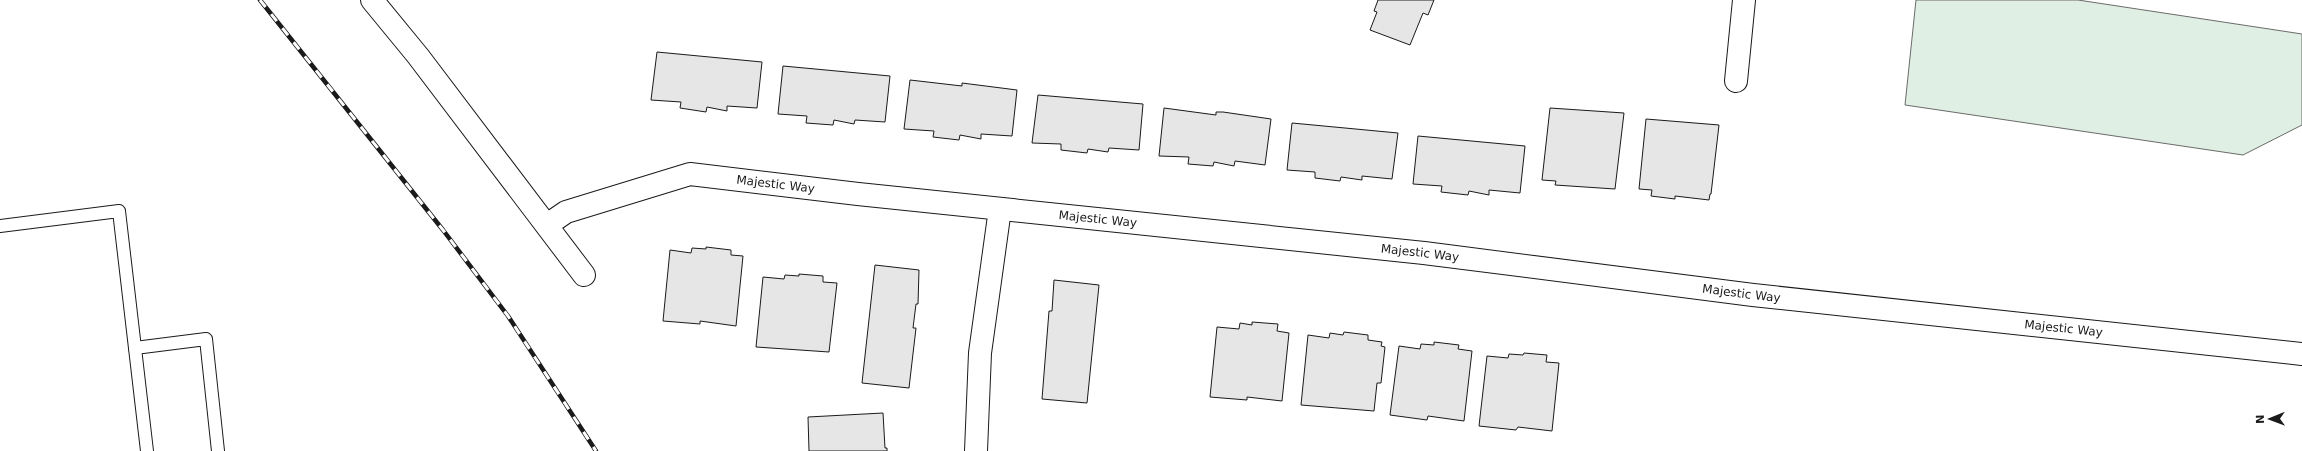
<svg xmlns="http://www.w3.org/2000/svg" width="2302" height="451" font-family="'DejaVu Sans',sans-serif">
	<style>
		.green { fill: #e0efe3; stroke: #6a6a6a }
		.building { fill: #e6e6e6; stroke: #1a1a1a }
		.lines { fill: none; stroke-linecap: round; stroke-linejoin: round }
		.service-casing { stroke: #1a1a1a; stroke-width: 14 }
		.minor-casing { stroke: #1a1a1a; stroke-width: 24 }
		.service { stroke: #fff; stroke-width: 12 }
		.minor { stroke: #fff; stroke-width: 22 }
		.rail-casing { stroke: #1a1a1a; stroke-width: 4.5 }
		.rail { stroke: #fff; stroke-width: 3; stroke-dasharray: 9; stroke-linecap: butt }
		.labels { text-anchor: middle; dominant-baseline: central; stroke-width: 3; stroke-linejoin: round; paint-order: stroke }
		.street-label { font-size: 12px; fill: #1a1a1a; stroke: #fff }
	</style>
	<rect width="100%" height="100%" fill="#fff"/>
	<path class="green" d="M 1916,0 L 2078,0 L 2302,34 L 2302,125 L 2243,155 L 1905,105 Z"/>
	<g class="building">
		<path d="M 1378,0 L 1434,0 L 1428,15 L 1423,13 L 1410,45 L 1370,30 L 1377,12 L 1374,11 Z"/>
		<path d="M 657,52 L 762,62 L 757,108 L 727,106 L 727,111 L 707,107 L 706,112 L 680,108 L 681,102 L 651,100 Z"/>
		<path d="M 783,66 L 890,76 L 885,122 L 855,120 L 854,124 L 834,120 L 833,125 L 806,123 L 807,116 L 778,114 Z"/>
		<path d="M 910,80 L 962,86 L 962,83 L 1017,90 L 1012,136 L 981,134 L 981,139 L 960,135 L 959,140 L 933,137 L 934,131 L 904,129 Z"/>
		<path d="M 1038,95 L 1143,104 L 1139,150 L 1109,148 L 1108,152 L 1088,149 L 1087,153 L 1061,150 L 1061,144 L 1032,143 Z"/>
		<path d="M 1164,108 L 1216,115 L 1216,112 L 1223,112 L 1271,119 L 1265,165 L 1235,161 L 1234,166 L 1214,162 L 1213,166 L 1188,164 L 1189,157 L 1159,156 Z"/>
		<path d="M 1550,108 L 1624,113 L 1615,189 L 1555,185 L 1556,181 L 1542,180 Z"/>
		<path d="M 1646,119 L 1719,125 L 1711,194 L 1710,194 L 1709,200 L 1675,196 L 1675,199 L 1651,196 L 1652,190 L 1639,189 Z"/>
		<path d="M 1292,123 L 1398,133 L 1392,179 L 1362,176 L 1362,180 L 1341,177 L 1340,181 L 1315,178 L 1315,172 L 1287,170 Z"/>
		<path d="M 1418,136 L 1525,146 L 1520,193 L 1489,190 L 1489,195 L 1469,191 L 1468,195 L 1441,192 L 1442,186 L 1413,184 Z"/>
		<path d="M 706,247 L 731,250 L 731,255 L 743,256 L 736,326 L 700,321 L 700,324 L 663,321 L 670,250 L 691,253 L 692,248 L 706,249 Z"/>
		<path d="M 875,265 L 919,270 L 918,304 L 916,304 L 913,328 L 916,328 L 909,388 L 862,383 Z"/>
		<path d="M 799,274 L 823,276 L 823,282 L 837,283 L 829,352 L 756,347 L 763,277 L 784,279 L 785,275 L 799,276 Z"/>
		<path d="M 1054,280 L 1099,285 L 1087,403 L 1042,399 L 1049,311 L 1052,311 Z"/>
		<path d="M 1252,322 L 1278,324 L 1277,331 L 1289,333 L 1282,401 L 1247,397 L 1247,400 L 1210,397 L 1217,327 L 1239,329 L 1240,323 L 1252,325 Z"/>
		<path d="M 1344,332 L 1368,335 L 1368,340 L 1382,342 L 1381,346 L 1385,347 L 1381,383 L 1377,383 L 1374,411 L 1301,405 L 1308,335 L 1329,338 L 1330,333 L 1343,335 Z"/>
		<path d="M 1434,342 L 1459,345 L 1458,349 L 1472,351 L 1464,421 L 1428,416 L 1427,420 L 1390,415 L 1399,346 L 1420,349 L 1421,344 L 1434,345 Z"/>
		<path d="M 1524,353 L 1547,355 L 1546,362 L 1559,363 L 1552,431 L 1518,427 L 1516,430 L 1479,426 L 1487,356 L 1508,358 L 1509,354 L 1523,355 Z"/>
		<path d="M 883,413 L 885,448 L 887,448 L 887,451 L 809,451 L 808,417 Z"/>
	</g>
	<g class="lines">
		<defs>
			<g id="service">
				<path d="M 0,226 L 119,211 L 147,451"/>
				<path d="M 135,348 L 206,339 L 218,451"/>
			</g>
			<g id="minor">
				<path d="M 372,0 L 418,56 L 584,275"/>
				<path d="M 1736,81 L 1744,0"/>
				<path id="s1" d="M 547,225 L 566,212 L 690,174 L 858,194 L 1424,253 L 1753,295 L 2302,354"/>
				<path d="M 976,451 L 980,353 L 1000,209"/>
			</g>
		</defs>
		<use href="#service" class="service-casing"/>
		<use href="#minor" class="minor-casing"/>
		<use href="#service" class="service"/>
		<use href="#minor" class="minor"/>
		<defs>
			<path id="rail" d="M 260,0 L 443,230 L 508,316 L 596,451"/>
		</defs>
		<use href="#rail" class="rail-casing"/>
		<use href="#rail" class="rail"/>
	</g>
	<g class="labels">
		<g class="street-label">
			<text stroke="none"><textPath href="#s1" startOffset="239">Majestic Way</textPath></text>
			<text stroke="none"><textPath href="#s1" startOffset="563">Majestic Way</textPath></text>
			<text stroke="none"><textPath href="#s1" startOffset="887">Majestic Way</textPath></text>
			<text stroke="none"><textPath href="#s1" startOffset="1211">Majestic Way</textPath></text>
			<text stroke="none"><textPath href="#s1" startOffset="1535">Majestic Way</textPath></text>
		</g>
	</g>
	<g transform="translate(2270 419) rotate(269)" stroke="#ffffff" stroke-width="3" paint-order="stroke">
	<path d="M0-3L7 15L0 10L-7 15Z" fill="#1a1a1a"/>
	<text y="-6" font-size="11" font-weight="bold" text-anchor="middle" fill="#1a1a1a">N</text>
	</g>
</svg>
